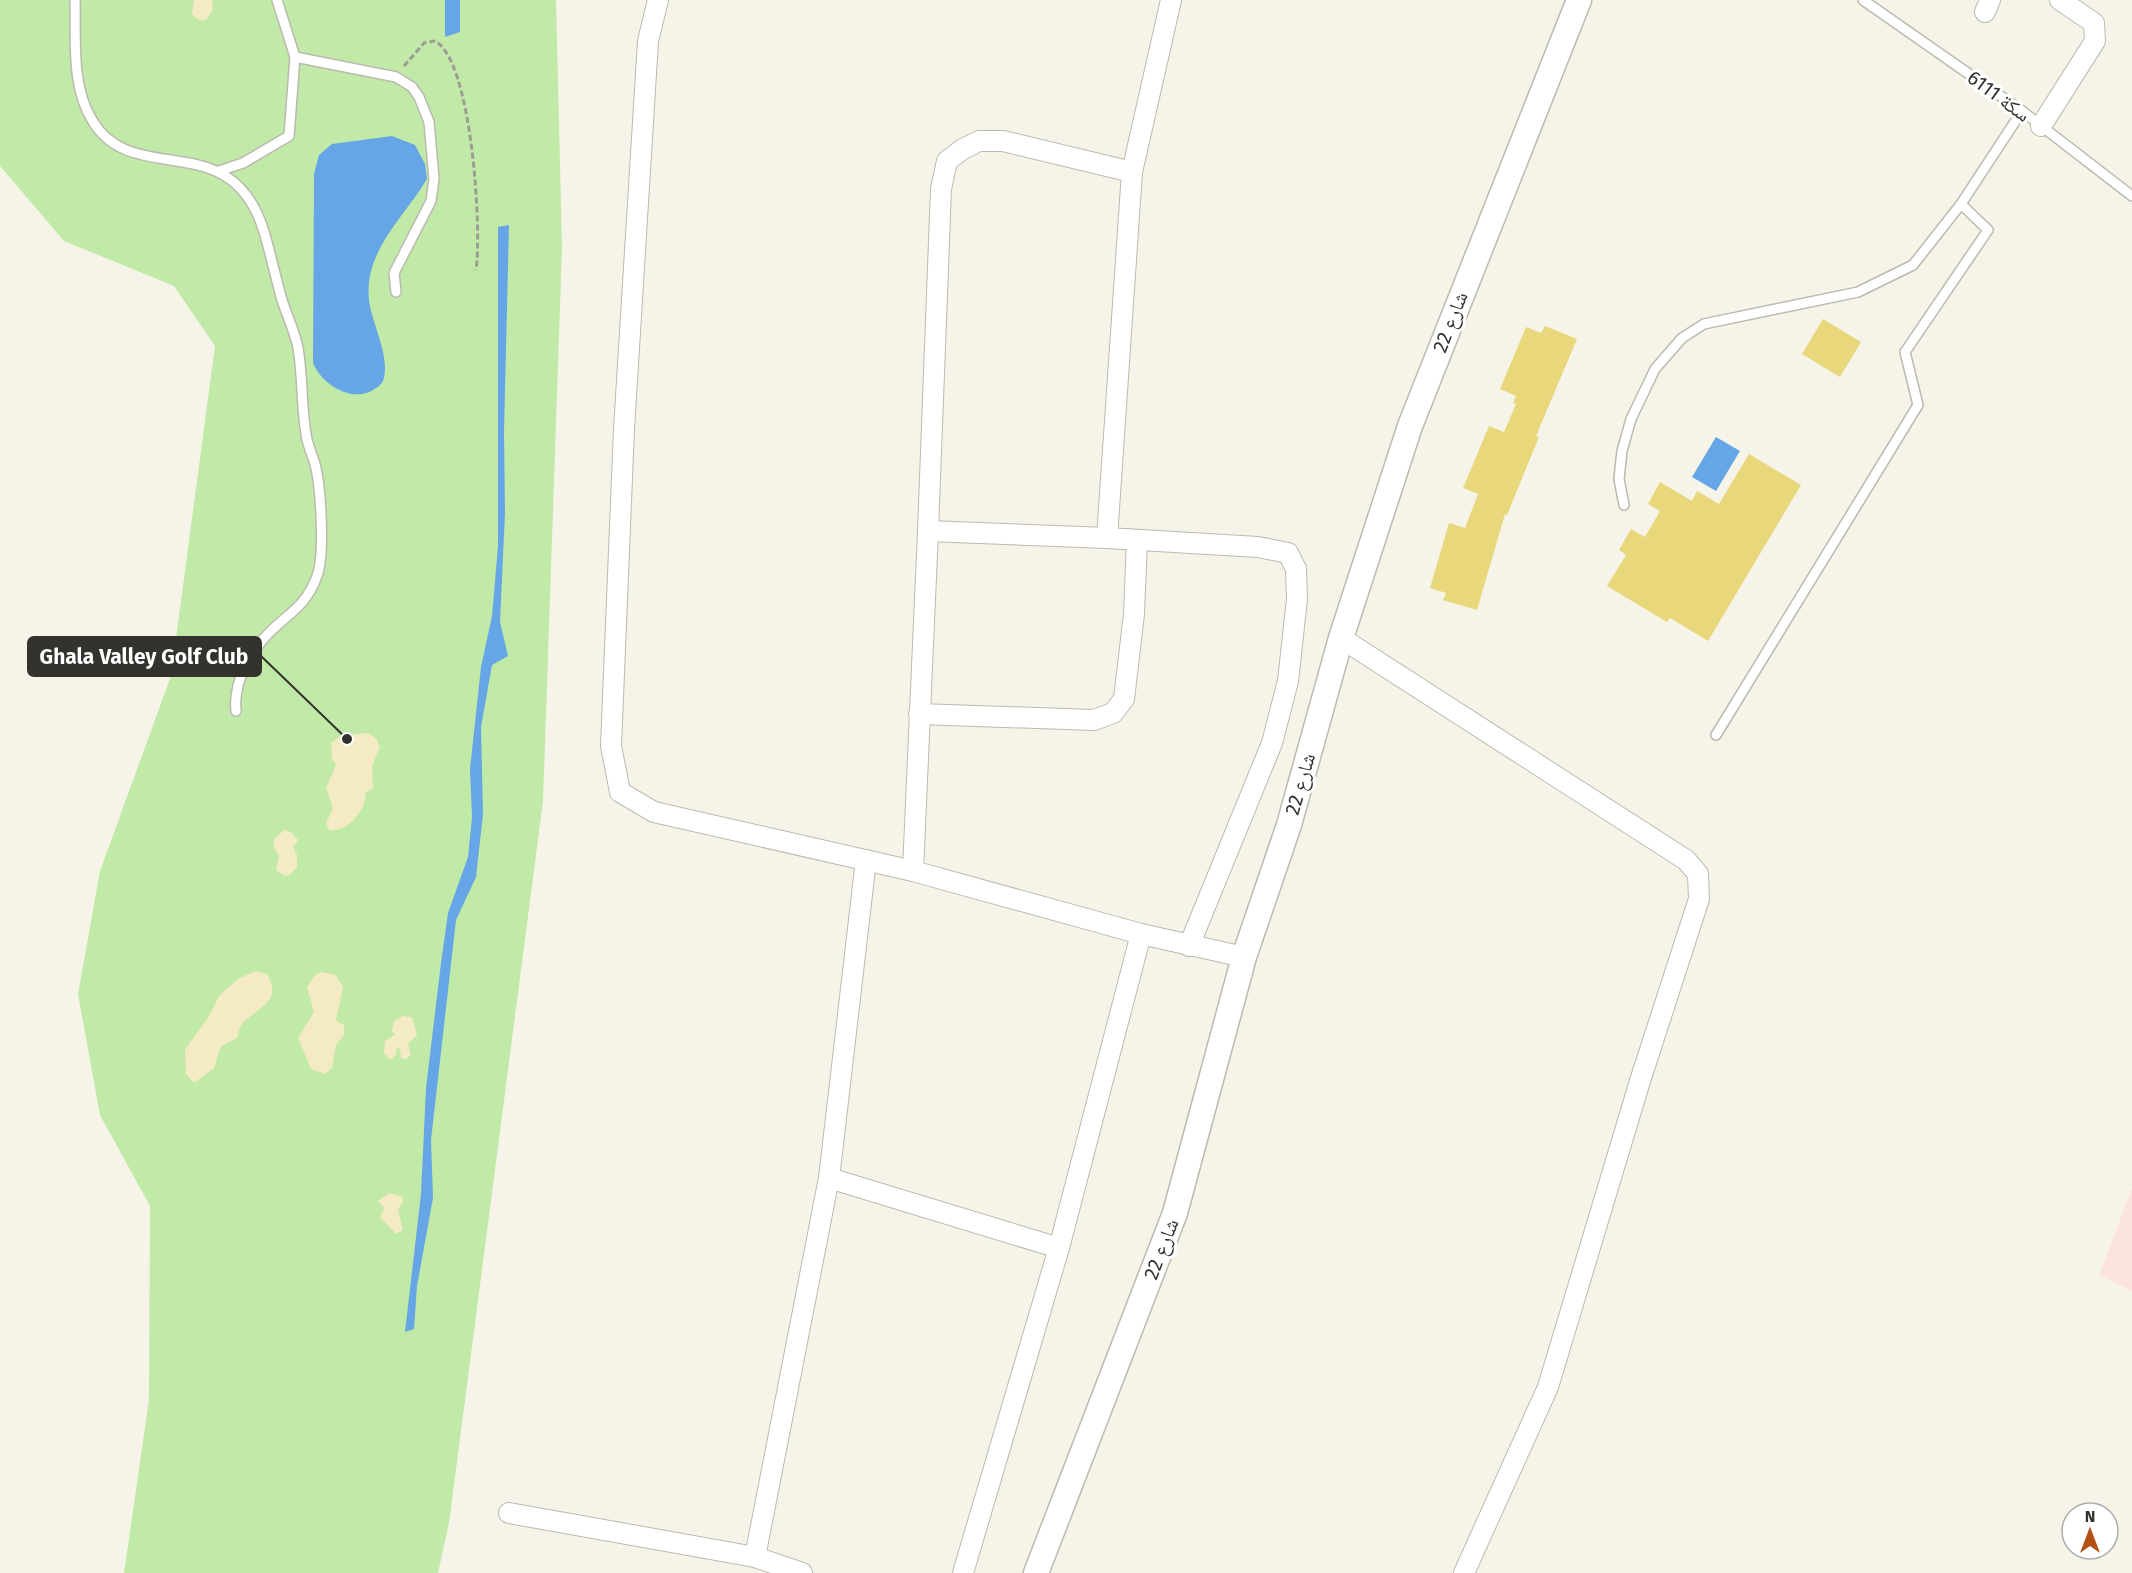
<svg xmlns="http://www.w3.org/2000/svg" width="2132" height="1573" font-family="'Fira Sans','Noto Naskh Arabic',sans-serif">
	<style>
		.education { fill: #fde3dd }
		.green { fill: #c1e9a7 }
		.sand { fill: #f4eac4 }
		.water { fill: #66a6e6 }
		.building { fill: #e9d77b }
		.lines { fill: none; stroke-linecap: round; stroke-linejoin: round }
		.service-casing { stroke: #bcbaaf; stroke-width: 12 }
		.minor-casing { stroke: #bcbaaf; stroke-width: 22 }
		.tertiary-casing { stroke: #bcbaaf; stroke-width: 27 }
		.path { stroke: #9e9d94; stroke-width: 3; stroke-dasharray: 6 3; stroke-linecap: butt }
		.service { stroke: #fff; stroke-width: 9 }
		.minor { stroke: #fff; stroke-width: 20 }
		.tertiary { stroke: #fff; stroke-width: 24 }
		.labels { text-anchor: middle; dominant-baseline: central; stroke-width: 6; stroke-linejoin: round; paint-order: stroke }
		.street-label { font-size: 20px; fill: #33322d; stroke: #fff }
		.leader { fill: none; stroke: #33322d; stroke-width: 2 }
		.callout-dot { fill: #33322d; stroke: #fff; stroke-width: 2 }
		.callout { fill: #33322d; stroke: #33322d; stroke-width: 2 }
		.callout-label { font-size: 21px; text-anchor: middle; font-weight: bold; fill: #fff }
	</style>
	<rect width="100%" height="100%" fill="#f6f4e8"/>
	<path class="education" d="M 2132,1188 L 2132,1291 L 2099,1275 Z"/>
	<path class="green" d="M 0,0 L 556,0 L 562,248 L 543,801 L 449,1523 L 438,1573 L 124,1573 L 149,1400 L 150,1206 L 100,1115 L 78,994 L 100,871 L 171,676 L 215,346 L 174,286 L 64,241 L 0,166 Z"/>
	<g class="sand">
		<path d="M 194,0 L 212,0 L 213,10 L 206,20 L 199,20 L 192,14 Z"/>
		<path d="M 368,733 L 376,738 L 380,747 L 372,766 L 373,789 L 366,792 C 366,809 349,833 329,830 L 326,823 L 333,808 L 326,788 L 336,765 L 332,759 L 331,743 L 341,736 Z"/>
		<path d="M 284,830 L 291,832 L 298,840 L 293,847 L 297,855 L 297,867 L 290,875 L 285,876 L 276,870 L 279,856 L 274,848 L 274,839 Z"/>
		<path d="M 255,971 L 267,974 C 284,1002 256,1008 242,1024 C 239,1028 239,1033 237,1038 L 221,1046 L 214,1068 L 194,1083 L 186,1074 L 185,1049 L 208,1018 L 219,996 L 238,979 Z"/>
		<path d="M 321,972 L 336,975 L 343,987 L 336,1020 L 344,1025 L 344,1035 L 336,1045 L 332,1068 L 325,1074 L 311,1069 L 298,1038 L 314,1012 L 307,987 L 315,975 Z"/>
		<path d="M 403,1016 L 412,1017 L 417,1035 L 408,1044 L 411,1055 L 406,1059 L 401,1058 L 400,1049 L 397,1047 L 396,1055 L 390,1060 L 384,1053 L 385,1041 L 395,1035 L 392,1031 L 394,1021 Z"/>
		<path d="M 389,1193 L 403,1197 L 403,1202 L 398,1210 L 403,1230 L 396,1234 L 380,1217 L 384,1208 L 378,1201 Z"/>
	</g>
	<g class="water">
		<path d="M 445,0 L 460,0 L 460,32 L 445,37 Z"/>
		<path d="M 392,136 L 415,145 L 425,164 L 427,179 C 404,218 360,254 370,306 C 374,327 389,356 384,378 C 383,382 380,386 376,388 C 354,405 322,385 313,363 L 314,174 L 319,155 L 332,144 Z"/>
		<path d="M 509,225 L 504,431 L 505,513 L 500,622 L 508,656 L 492,665 L 481,727 L 483,814 L 476,877 L 456,920 L 431,1140 L 433,1198 L 417,1286 L 414,1329 L 405,1332 L 421,1194 L 426,1088 L 441,963 L 448,913 L 468,857 L 472,817 L 470,769 L 481,667 L 492,616 L 498,546 L 498,227 Z"/>
		<path d="M 1716,437 L 1740,451 L 1716,491 L 1692,477 Z"/>
	</g>
	<g class="building">
		<path d="M 1823,319 L 1861,342 L 1840,377 L 1802,354 Z"/>
		<path d="M 1545,326 L 1577,339 L 1536,436 L 1539,437 L 1507,515 L 1505,514 L 1477,610 L 1443,600 L 1446,593 L 1430,588 L 1449,523 L 1465,528 L 1478,494 L 1463,488 L 1489,426 L 1504,432 L 1516,404 L 1513,403 L 1516,396 L 1500,389 L 1526,327 L 1541,333 Z"/>
		<path d="M 1749,454 L 1801,485 L 1708,641 L 1670,618 L 1667,622 L 1607,586 L 1626,555 L 1619,550 L 1631,529 L 1645,537 L 1660,511 L 1648,504 L 1660,482 L 1692,501 L 1697,491 L 1719,504 Z"/>
	</g>
	<g class="lines">
		<defs>
			<g id="service">
				<path d="M 75,0 C 76,38 71,86 92,120 C 133,191 233,122 265,235 C 271,256 276,279 282,300 C 287,316 295,332 298,348 C 303,376 301,405 306,434 C 307,444 312,454 315,464 C 321,487 325,555 317,576 C 306,607 288,613 268,634 C 249,653 233,684 236,711"/>
				<path d="M 277,0 L 295,57 L 396,77 L 412,87 L 419,97 L 429,122 L 434,179 L 431,201 L 394,273 L 396,292"/>
				<path d="M 1863,0 L 2022,111 L 2132,196"/>
				<path d="M 219,171 L 243,163 L 289,136 L 295,57"/>
				<path d="M 1624,505 L 1619,479 L 1622,451 L 1631,419 L 1655,369 L 1682,338 L 1704,324 L 1858,292 L 1913,265 L 1961,204 L 2022,111"/>
				<path d="M 1716,735 L 1918,405 L 1905,352 L 1988,230 L 1961,204"/>
			</g>
			<g id="minor">
				<path d="M 658,0 L 648,41 L 624,429 L 611,746 L 620,792 L 654,812 L 913,871 L 1141,934 L 1244,957"/>
				<path d="M 1985,12 L 1990,0"/>
				<path d="M 2041,126 L 2095,41 L 2094,23 L 2060,0"/>
				<path d="M 928,531 L 941,189 L 947,161 L 963,149 L 979,141 L 1003,141 L 1132,172"/>
				<path d="M 1107,538 L 1258,547 L 1288,553 L 1296,569 L 1297,599 L 1288,681 L 1272,743 L 1189,946"/>
				<path d="M 1341,638 L 1686,860 L 1698,874 L 1699,899 L 1640,1081 L 1548,1387 L 1464,1573"/>
				<path d="M 919,714 L 1094,720 L 1113,713 L 1124,699 L 1134,614 L 1137,540"/>
				<path d="M 913,871 L 928,531 L 1107,538 L 1132,172 L 1171,0"/>
				<path d="M 829,1178 L 1059,1248"/>
				<path d="M 509,1513 L 755,1557 L 829,1178 L 866,860"/>
				<path d="M 755,1557 L 802,1573"/>
				<path d="M 963,1573 L 1059,1248 L 1141,934"/>
			</g>
			<path id="tertiary" d="M 1036,1573 L 1175,1213 L 1244,957 L 1289,825 L 1341,638 L 1410,426 L 1579,0"/>
		</defs>
		<use href="#service" class="service-casing"/>
		<use href="#minor" class="minor-casing"/>
		<use href="#tertiary" class="tertiary-casing"/>
		<path class="path" d="M 404,66 L 424,43 L 435,41 C 472,60 482,230 476,270"/>
		<use href="#service" class="service"/>
		<use href="#minor" class="minor"/>
		<use href="#tertiary" class="tertiary"/>
	</g>
	<g class="labels">
		<g class="street-label">
			<text transform="translate(1999 96) rotate(36)">سكة 6111</text>
			<text transform="translate(1450 322) rotate(-69)">شارع 22</text>
			<text transform="translate(1300 784) rotate(-74)">شارع 22</text>
			<text transform="translate(1161 1249) rotate(-69)">شارع 22</text>
		</g>
	</g>
	<path class="leader" d="M347 739L261 656"/>
	<circle class="callout-dot" cx="347" cy="739" r="6"/>
	<rect class="callout" x="28" y="637" width="233" height="39" rx="6"/>
	<g class="callout-label">
		<text x="144" y="664">Ghala Valley Golf Club</text>
	</g>
	<g transform="translate(2090 1531)"><circle r="28" fill="#ffffff" stroke="#adadab" stroke-width="1.5"/>
	<path d="M0-4.5L10 22L0 15L-10 22Z" fill="#b35114"/>
	<text y="-9" font-size="16" font-weight="bold" text-anchor="middle" fill="#33322d">N</text>
	</g>
</svg>
